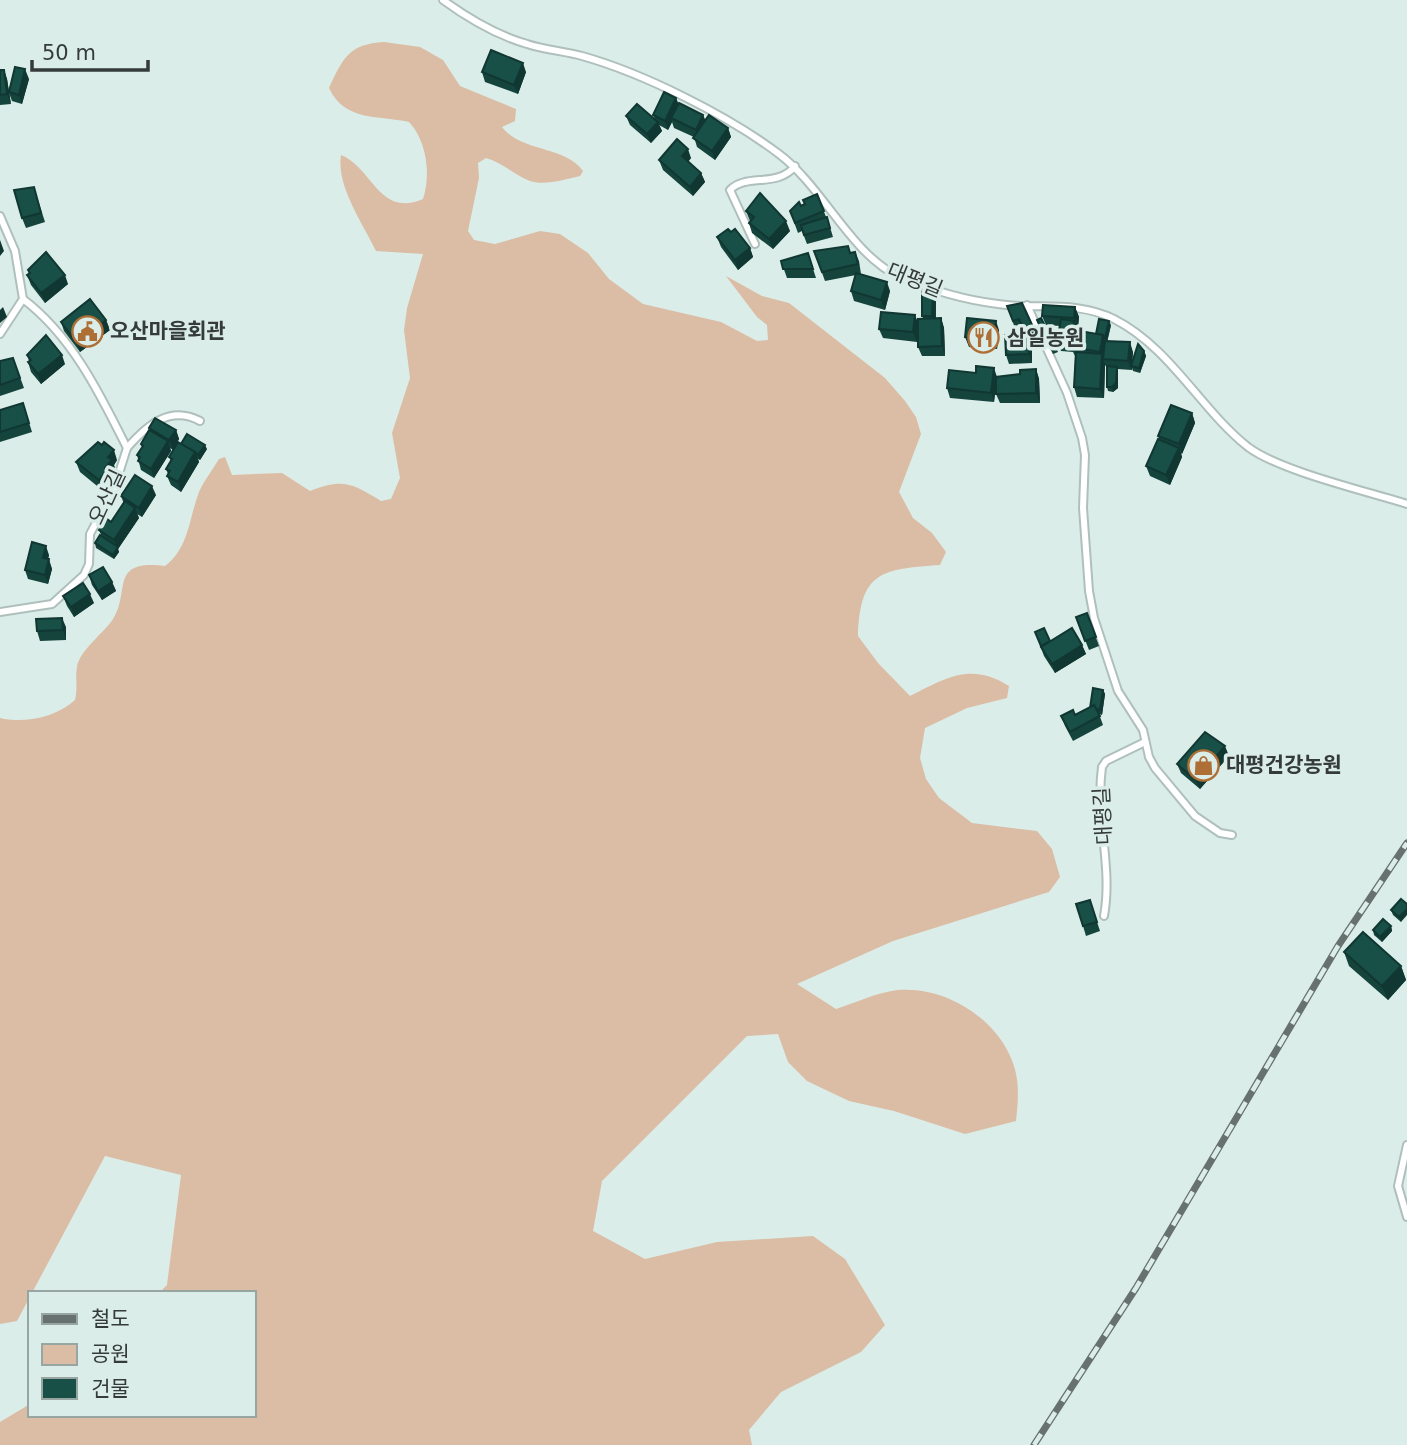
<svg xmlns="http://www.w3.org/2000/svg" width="1407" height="1445" font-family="'DejaVu Sans','Noto Sans KR',sans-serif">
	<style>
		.green { fill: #dbbca4 }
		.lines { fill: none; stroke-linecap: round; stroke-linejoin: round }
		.lane-casing { stroke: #afc0bc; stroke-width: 10 }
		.lane { stroke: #fff; stroke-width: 6 }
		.rail-casing { stroke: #67716f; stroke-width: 7 }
		.rail { stroke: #dbede9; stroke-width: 4.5; stroke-dasharray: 13; stroke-linecap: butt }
		.wall { fill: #15443d }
		.shaded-wall { fill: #113732 }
		.building { fill: #184f47; stroke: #113732; stroke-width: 2 }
		.labels { text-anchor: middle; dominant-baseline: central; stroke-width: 7; stroke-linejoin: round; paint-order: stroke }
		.street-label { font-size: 21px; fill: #343b3a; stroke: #dbede9 }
		.poi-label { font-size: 21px; font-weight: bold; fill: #343b3a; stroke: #dbede9; text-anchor: start }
	</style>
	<rect width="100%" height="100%" fill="#dbede9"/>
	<path class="green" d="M 384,42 L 420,47 L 443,60 L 460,86 L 516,109 L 515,121 L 502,127 C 522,153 564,145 583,171 L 580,176 C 567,179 544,186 530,181 C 515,175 503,163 486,158 L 478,163 L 479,178 L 468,231 L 474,240 L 495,244 L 540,231 L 560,234 L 588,253 L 609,279 L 643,304 L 721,322 L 757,341 L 768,340 L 767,325 L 757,317 L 726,276 L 762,296 L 789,303 L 885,378 L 905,401 L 916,417 L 921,434 L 899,492 L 913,518 L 932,533 L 946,552 L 940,565 C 881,569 860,572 858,636 L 878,663 L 910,696 C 947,678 970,662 1009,686 L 1007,698 L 967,708 L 925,728 L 920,758 L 926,779 L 939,798 L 972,823 L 1037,831 L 1052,849 L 1060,877 L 1049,892 L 893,941 L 797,984 L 836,1009 C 855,1003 878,992 898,990 C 945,986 997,1018 1013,1063 C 1020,1082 1018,1102 1016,1121 L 965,1134 L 894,1111 L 849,1101 L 807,1081 L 788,1062 L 778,1034 L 747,1036 L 602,1181 L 593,1231 L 645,1259 L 717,1242 L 813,1236 L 845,1259 L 885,1325 L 861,1352 L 781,1392 L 749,1430 L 752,1445 L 0,1445 L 0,1422 L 30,1404 L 30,1415 L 254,1415 L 254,1293 L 159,1293 L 167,1285 L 181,1175 L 105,1156 L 17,1321 L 0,1324 L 0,718 C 24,724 57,717 75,700 C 78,688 75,678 77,667 C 79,651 104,633 113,619 C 131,592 108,559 165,566 C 189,548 189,518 199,492 C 204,481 213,469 219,459 L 225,457 L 232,475 L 282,473 L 310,491 C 343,478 352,483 381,501 L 391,499 L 400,478 L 392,433 L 410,378 L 404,330 L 407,308 L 423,254 L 376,251 C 363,224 336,186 341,155 C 373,168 379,218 423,199 C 431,175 427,141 409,122 C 378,115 345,122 329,88 C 343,58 349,44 384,42 Z"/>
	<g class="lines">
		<defs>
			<g id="lane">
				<path d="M 443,0 C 469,19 496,35 527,44 C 545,50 564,51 582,56 C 643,73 729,116 779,154 C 823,187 852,256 900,277 C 931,290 965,300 998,304 C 1038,310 1076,300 1114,319 C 1171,348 1200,409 1248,447 C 1280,471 1366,491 1407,504"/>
				<path d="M 0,216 L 15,251 L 23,299 L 0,334"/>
				<path d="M 755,244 L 730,190 C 746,173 778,188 795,166"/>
				<path d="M 1027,305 L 1067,393 L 1082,438 L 1085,455 L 1083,508 L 1089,591 L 1094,618 L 1118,691 L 1143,730 L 1149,757 L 1155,768 L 1195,816 L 1220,833 L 1232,835"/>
				<path d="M 127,448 C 147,425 170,405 200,421"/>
				<path d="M 0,612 L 52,604 L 84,575 L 89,564 L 90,534 L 114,489 L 127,448 C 100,394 72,336 23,299"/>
				<path d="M 1104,916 C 1113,866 1095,818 1102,767 L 1106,761 L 1145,742"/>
				<path d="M 1407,1145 L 1398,1186 L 1407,1217"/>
			</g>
		</defs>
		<use href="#lane" class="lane-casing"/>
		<use href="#lane" class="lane"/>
		<defs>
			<path id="rail" d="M 1034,1445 L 1136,1288 L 1338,946 L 1407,843"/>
		</defs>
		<use href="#rail" class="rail-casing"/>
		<use href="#rail" class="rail"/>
	</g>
	<g class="wall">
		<path d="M 0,70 L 4,70 L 7,79 L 9,92 L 29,79 L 22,104 L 12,101 L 9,93 L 11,104 L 0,105 Z"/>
		<path d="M 482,72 L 526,72 L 518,94 L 485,82 Z"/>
		<path d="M 676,98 L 678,103 L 703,115 L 705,120 L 728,128 L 731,137 L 715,160 L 697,147 L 694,137 L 674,128 L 672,122 L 668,130 L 659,125 L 662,131 L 651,143 L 630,125 L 626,116 L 655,119 L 653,115 Z"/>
		<path d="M 691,158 L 688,162 L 701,173 L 705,182 L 693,196 L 663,170 L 659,160 Z"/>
		<path d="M 817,194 L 830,227 L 833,237 L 807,244 L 802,231 L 798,233 L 790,211 L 805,204 Z"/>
		<path d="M 37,197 L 45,222 L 26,228 L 22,218 Z"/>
		<path d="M 746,211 L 790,231 L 773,249 L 752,233 L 749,223 L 750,221 Z"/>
		<path d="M 731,232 L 750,248 L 753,257 L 738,270 L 721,247 L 717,237 Z"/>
		<path d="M 814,251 L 851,253 L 855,252 L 859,261 L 861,274 L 860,274 L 890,291 L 885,310 L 854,301 L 851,291 L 856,275 L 825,281 Z"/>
		<path d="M 808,253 L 816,278 L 787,278 L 781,261 Z"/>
		<path d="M 28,270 L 68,284 L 45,303 L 31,285 L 27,275 L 29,274 Z"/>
		<path d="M 936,299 L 936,318 L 941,318 L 944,328 L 945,356 L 922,356 L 918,347 L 918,330 L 917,342 L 883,338 L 879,329 L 918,323 L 923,318 L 922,316 Z"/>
		<path d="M 1007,306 L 1034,329 L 1038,338 L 1031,341 L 1032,363 L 1009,364 L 1006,355 L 1025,334 L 1023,328 L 1016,331 Z"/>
		<path d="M 1075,307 L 1079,317 L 1078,327 L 1076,327 L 1077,330 L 1096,334 L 1111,325 L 1107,341 L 1133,352 L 1132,362 L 1144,351 L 1146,356 L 1140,373 L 1133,371 L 1132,368 L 1132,370 L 1117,369 L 1118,388 L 1113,392 L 1108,391 L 1107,387 L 1107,368 L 1105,365 L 1104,398 L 1077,397 L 1074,387 L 1075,356 L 1073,352 L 1061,351 L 1057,342 L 1060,326 L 1046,325 L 1042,316 Z"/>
		<path d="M 106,320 L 110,330 L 80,352 L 64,331 L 61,322 Z"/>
		<path d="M 1037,320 L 1056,347 L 1058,352 L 1053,354 Z"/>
		<path d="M 999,330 L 997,349 L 969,347 L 965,337 Z"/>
		<path d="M 27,355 L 65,364 L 41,384 L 31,372 L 28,362 L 29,361 Z"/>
		<path d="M 13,358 L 24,388 L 0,396 L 0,361 Z"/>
		<path d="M 1036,369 L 1039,379 L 1040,403 L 1000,403 L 996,394 L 996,383 L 994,402 L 950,398 L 947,388 L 997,377 L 1020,374 Z"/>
		<path d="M 0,410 L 26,413 L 32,432 L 0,442 Z"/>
		<path d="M 1192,413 L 1195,423 L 1182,454 L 1181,453 L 1182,457 L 1170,485 L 1150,476 L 1146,466 L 1159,439 L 1158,436 Z"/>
		<path d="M 149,428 L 176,430 L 179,439 L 173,450 L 170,448 L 171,451 L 154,478 L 141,470 L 137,455 L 142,447 L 141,444 L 150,431 Z"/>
		<path d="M 207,449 L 200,460 L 198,459 L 199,462 L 181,492 L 171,485 L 167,476 L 168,474 L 166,469 L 171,461 L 169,457 Z"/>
		<path d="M 117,460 L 114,465 L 115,469 L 110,476 L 111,479 L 102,490 L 80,472 L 76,462 Z"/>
		<path d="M 156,495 L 142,517 L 137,514 L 139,518 L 118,549 L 119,552 L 114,559 L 96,548 L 95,543 L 102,537 L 99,530 L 111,522 L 124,504 L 121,496 Z"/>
		<path d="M 49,555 L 48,559 L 52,569 L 48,584 L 28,579 L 25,570 Z"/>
		<path d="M 89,575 L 112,582 L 116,591 L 102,600 L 92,585 Z"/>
		<path d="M 63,596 L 94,603 L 74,617 L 67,606 Z"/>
		<path d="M 1087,613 L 1099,646 L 1089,650 L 1076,617 Z"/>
		<path d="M 66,627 L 66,640 L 40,641 L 37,631 Z"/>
		<path d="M 1035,632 L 1050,641 L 1082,645 L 1086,654 L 1055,673 L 1044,656 Z"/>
		<path d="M 1103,690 L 1105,694 L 1102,715 L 1099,714 L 1103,725 L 1073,741 L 1065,726 L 1061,716 L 1075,715 L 1090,708 Z"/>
		<path d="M 1229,756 L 1200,789 L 1181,773 L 1177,764 Z"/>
		<path d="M 1401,899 L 1401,922 L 1393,915 L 1391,910 Z"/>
		<path d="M 1090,900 L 1100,931 L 1086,936 L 1083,926 Z"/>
		<path d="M 1391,926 L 1392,931 L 1382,942 L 1374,935 L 1373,930 Z"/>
		<path d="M 1344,952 L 1401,966 L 1406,980 L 1388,1000 L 1349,966 Z"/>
	</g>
	<g class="shaded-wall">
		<path d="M 523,63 L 526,72 L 518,94 L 514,85 Z"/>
		<path d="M 25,69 L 29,79 L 22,104 L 19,95 Z"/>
		<path d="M 4,70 L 7,79 L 11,104 L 7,94 Z"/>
		<path d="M 676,98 L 680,108 L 671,118 L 672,122 L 668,130 L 665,121 Z"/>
		<path d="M 703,115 L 707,124 L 699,140 L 696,130 Z"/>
		<path d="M 658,122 L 662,131 L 651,143 L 647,134 Z"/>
		<path d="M 728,128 L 731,137 L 715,160 L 712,151 Z"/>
		<path d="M 688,149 L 691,158 L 685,165 L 682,156 Z"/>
		<path d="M 701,173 L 705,182 L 693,196 L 690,187 Z"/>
		<path d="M 786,221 L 790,231 L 773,249 L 769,239 Z"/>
		<path d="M 0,240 L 4,251 L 0,256 Z"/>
		<path d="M 750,248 L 753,257 L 738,270 L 735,260 Z"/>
		<path d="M 65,275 L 68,284 L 45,303 L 41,293 Z"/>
		<path d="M 887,282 L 890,291 L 885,310 L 881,300 Z"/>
		<path d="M 933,290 L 936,299 L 935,325 L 932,316 Z"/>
		<path d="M 3,307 L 7,317 L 0,323 L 0,310 Z"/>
		<path d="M 1075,307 L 1079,317 L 1078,327 L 1074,318 Z"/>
		<path d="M 915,315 L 919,325 L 917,342 L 913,332 Z"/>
		<path d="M 941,318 L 944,328 L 945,356 L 942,346 Z"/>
		<path d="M 106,320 L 110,330 L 80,352 L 77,343 Z"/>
		<path d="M 996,321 L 999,330 L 997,349 L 994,340 Z"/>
		<path d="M 1074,321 L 1077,330 L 1071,347 L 1073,353 L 1070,344 Z"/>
		<path d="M 1109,321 L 1111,325 L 1107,343 L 1105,338 Z"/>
		<path d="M 1028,334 L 1032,343 L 1032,363 L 1029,354 Z"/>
		<path d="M 1103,335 L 1106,344 L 1103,359 L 1105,365 L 1104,398 L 1100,389 L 1102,358 L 1100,352 Z"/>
		<path d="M 1130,342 L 1133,352 L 1132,366 L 1131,366 L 1132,370 L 1128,361 Z"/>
		<path d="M 1144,351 L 1146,356 L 1140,373 L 1139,368 Z"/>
		<path d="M 62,355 L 65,364 L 41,384 L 38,374 Z"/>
		<path d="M 1117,367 L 1118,371 L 1118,388 L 1113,392 L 1112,387 Z"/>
		<path d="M 994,368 L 997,377 L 994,402 L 991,393 Z"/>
		<path d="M 1036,369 L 1039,379 L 1040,403 L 1036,393 Z"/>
		<path d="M 1192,413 L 1195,423 L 1182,454 L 1179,444 Z"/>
		<path d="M 176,430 L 179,439 L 173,450 L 169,440 Z"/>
		<path d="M 168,441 L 171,451 L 154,478 L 151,469 Z"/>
		<path d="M 205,445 L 207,449 L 200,460 L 198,455 Z"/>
		<path d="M 1179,448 L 1182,457 L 1170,485 L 1166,475 Z"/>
		<path d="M 114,450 L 117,460 L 114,465 L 115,469 L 110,476 L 111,479 L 102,490 L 99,480 L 105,468 L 108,457 Z"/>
		<path d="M 195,452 L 199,462 L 181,492 L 178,482 Z"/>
		<path d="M 152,486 L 156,495 L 142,517 L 139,508 Z"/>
		<path d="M 135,508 L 139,518 L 118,549 L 119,552 L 114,559 L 113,555 L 117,548 L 114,540 Z"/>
		<path d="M 46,546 L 49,555 L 46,567 L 43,558 Z"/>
		<path d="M 49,559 L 52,569 L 48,584 L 45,575 Z"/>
		<path d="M 112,582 L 116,591 L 102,600 L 98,591 Z"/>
		<path d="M 90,594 L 94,603 L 74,617 L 71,607 Z"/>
		<path d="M 62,618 L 66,627 L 66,640 L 63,630 Z"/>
		<path d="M 1082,645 L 1086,654 L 1055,673 L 1052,664 Z"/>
		<path d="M 1103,690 L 1105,694 L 1102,715 L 1100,710 Z"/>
		<path d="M 1225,746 L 1229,756 L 1200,789 L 1196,780 Z"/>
		<path d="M 1407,909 L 1407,915 L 1401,922 L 1399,917 Z"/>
		<path d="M 1391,926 L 1392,931 L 1382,942 L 1380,937 Z"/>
		<path d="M 1401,966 L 1406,980 L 1388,1000 L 1382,986 Z"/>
	</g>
	<g class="building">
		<path d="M 491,50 L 523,63 L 514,85 L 482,72 Z"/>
		<path d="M 15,67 L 25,69 L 19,95 L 9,92 Z"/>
		<path d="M 0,70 L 4,70 L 7,94 L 0,95 Z"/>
		<path d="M 664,92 L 676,98 L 665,121 L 653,115 Z"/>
		<path d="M 679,103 L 703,115 L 696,130 L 671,118 Z"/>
		<path d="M 637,104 L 658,122 L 647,134 L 626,116 Z"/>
		<path d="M 709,115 L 728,128 L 712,151 L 693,138 Z"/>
		<path d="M 677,139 L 688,149 L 682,156 L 701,173 L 690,187 L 659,160 Z"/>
		<path d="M 34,187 L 41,213 L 22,218 L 14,190 Z"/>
		<path d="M 760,193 L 786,221 L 769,239 L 749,223 L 754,217 L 746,211 Z"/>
		<path d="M 817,194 L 824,211 L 795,223 L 790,211 L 799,202 L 801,206 L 805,204 L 803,200 Z"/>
		<path d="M 827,217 L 830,228 L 804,235 L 801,225 Z"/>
		<path d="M 728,229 L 731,232 L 735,229 L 750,248 L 735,260 L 717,237 Z"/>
		<path d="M 848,246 L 850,253 L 855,252 L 858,264 L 822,272 L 814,251 Z"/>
		<path d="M 46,252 L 65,275 L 41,293 L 27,275 L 30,273 L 28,270 Z"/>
		<path d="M 808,253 L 813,269 L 783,269 L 781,261 Z"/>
		<path d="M 856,273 L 887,282 L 881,300 L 851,291 Z"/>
		<path d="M 922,289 L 933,290 L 932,316 L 922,316 Z"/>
		<path d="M 90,299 L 106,320 L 77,343 L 61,322 Z"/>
		<path d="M 1022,303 L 1034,329 L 1025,333 L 1019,319 L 1013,321 L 1007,306 Z"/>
		<path d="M 1043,305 L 1075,307 L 1074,318 L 1042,316 Z"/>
		<path d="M 881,312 L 915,315 L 913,332 L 879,329 Z"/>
		<path d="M 941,318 L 942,346 L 918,347 L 918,319 Z"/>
		<path d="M 967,318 L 996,321 L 994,340 L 965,337 Z"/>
		<path d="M 1041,318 L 1056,347 L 1051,349 L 1037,320 Z"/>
		<path d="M 1061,319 L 1074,321 L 1070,344 L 1057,342 Z"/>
		<path d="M 1099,319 L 1109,321 L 1105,338 L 1104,338 L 1103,335 L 1096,334 Z"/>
		<path d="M 1074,330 L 1103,335 L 1100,352 L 1071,347 Z"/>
		<path d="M 1028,334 L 1029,354 L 1006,355 L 1005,335 Z"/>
		<path d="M 46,335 L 62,355 L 38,374 L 28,362 L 31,360 L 27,355 Z"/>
		<path d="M 1105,341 L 1130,342 L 1128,361 L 1103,359 Z"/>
		<path d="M 1138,344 L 1144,351 L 1139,368 L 1131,366 Z"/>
		<path d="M 1076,352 L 1102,354 L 1100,389 L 1074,387 Z"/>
		<path d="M 13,358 L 20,378 L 0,385 L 0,361 Z"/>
		<path d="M 976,366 L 994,368 L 991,393 L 947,388 L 949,370 L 976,373 Z"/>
		<path d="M 1107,366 L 1117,367 L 1116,383 L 1112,387 L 1107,387 Z"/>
		<path d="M 1036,369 L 1036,393 L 996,394 L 996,377 L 1020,374 L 1020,370 Z"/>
		<path d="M 23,403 L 29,423 L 0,432 L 0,410 Z"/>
		<path d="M 1171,405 L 1192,413 L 1179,444 L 1158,436 Z"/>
		<path d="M 155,418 L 176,430 L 169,440 L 149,428 Z"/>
		<path d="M 149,430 L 168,441 L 151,469 L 138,461 L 140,457 L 137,455 L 143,446 L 141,444 Z"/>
		<path d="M 187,434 L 205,445 L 198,455 L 195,452 L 181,444 Z"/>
		<path d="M 1158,439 L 1179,448 L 1166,475 L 1146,466 Z"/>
		<path d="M 98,442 L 102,445 L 104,442 L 114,450 L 108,457 L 112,460 L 105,468 L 107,470 L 99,480 L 76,462 Z"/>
		<path d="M 178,442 L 195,452 L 178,482 L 167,476 L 170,471 L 166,469 L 172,459 L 169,457 Z"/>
		<path d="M 135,475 L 152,486 L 139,508 L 121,496 Z"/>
		<path d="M 125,501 L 135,508 L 114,540 L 99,530 L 107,519 L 111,522 Z"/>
		<path d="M 100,535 L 118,547 L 113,555 L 95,543 Z"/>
		<path d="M 32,542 L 46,546 L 43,558 L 49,559 L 45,575 L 25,570 Z"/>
		<path d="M 103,567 L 112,582 L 98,591 L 89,575 Z"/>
		<path d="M 83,583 L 90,594 L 71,607 L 63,596 Z"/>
		<path d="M 1087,613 L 1096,637 L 1085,641 L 1076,617 Z"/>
		<path d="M 62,618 L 63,630 L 37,631 L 36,619 Z"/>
		<path d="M 1044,628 L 1050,641 L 1041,646 L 1035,632 Z"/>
		<path d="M 1072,628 L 1082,645 L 1052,664 L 1041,647 Z"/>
		<path d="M 1093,688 L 1103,690 L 1100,710 L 1096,709 L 1094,705 L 1090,708 Z"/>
		<path d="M 1094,705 L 1100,716 L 1070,732 L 1061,716 L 1073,710 L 1075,715 Z"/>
		<path d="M 1205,732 L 1225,746 L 1196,780 L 1177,764 Z"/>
		<path d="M 1401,899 L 1407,904 L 1407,909 L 1399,917 L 1391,910 Z"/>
		<path d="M 1090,900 L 1097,922 L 1083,926 L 1076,904 Z"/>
		<path d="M 1383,919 L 1391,926 L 1380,937 L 1373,930 Z"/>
		<path d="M 1363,932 L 1401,966 L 1382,986 L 1344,952 Z"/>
	</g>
	<defs>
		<symbol id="civic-ring" viewBox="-11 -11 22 22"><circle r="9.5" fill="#dbede9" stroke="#ae6f36" stroke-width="1.5"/><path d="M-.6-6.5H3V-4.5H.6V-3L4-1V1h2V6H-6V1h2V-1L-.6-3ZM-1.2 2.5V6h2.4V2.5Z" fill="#ae6f36"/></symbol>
		<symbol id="restaurant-ring" viewBox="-11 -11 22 22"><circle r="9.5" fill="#dbede9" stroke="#ae6f36" stroke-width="1.5"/><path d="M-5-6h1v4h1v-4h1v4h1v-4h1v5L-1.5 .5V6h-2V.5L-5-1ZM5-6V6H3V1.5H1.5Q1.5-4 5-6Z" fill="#ae6f36"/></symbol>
		<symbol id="shop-ring" viewBox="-11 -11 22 22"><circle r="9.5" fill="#dbede9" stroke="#ae6f36" stroke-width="1.5"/><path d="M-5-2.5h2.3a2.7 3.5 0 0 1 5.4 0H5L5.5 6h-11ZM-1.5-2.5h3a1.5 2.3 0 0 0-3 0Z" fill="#ae6f36"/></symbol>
	</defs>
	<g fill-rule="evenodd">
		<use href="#civic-ring" x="70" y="314" width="35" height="35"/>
		<use href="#restaurant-ring" x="966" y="320" width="35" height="35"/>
		<use href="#shop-ring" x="1186" y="748" width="35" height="35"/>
	</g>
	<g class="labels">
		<g class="street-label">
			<text transform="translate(915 280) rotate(22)">대평길</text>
			<text transform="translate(107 497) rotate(-65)">오산길</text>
			<text transform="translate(1103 816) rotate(-93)">대평길</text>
		</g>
		<g class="poi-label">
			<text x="110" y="331">오산마을회관</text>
			<text x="1007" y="338">삼일농원</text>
			<text x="1226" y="765">대평건강농원</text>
		</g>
	</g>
	<rect x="28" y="1291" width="228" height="126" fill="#dbede9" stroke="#98a6a3" stroke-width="2"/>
	<rect x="42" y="1314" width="35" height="10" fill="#67716f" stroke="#98a6a3" stroke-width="2"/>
	<text x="91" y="1326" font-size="21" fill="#343b3a">철도</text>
	<rect x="42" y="1344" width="35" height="21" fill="#dbbca4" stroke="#98a6a3" stroke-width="2"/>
	<text x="91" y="1361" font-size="21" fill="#343b3a">공원</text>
	<rect x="42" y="1378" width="35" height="21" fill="#184f47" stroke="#98a6a3" stroke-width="2"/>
	<text x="91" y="1396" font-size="21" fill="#343b3a">건물</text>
	<path d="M32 60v10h116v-10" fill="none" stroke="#343b3a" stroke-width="3.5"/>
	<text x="42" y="60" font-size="21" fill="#343b3a" stroke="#dbede9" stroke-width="5" paint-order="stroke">50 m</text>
</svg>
